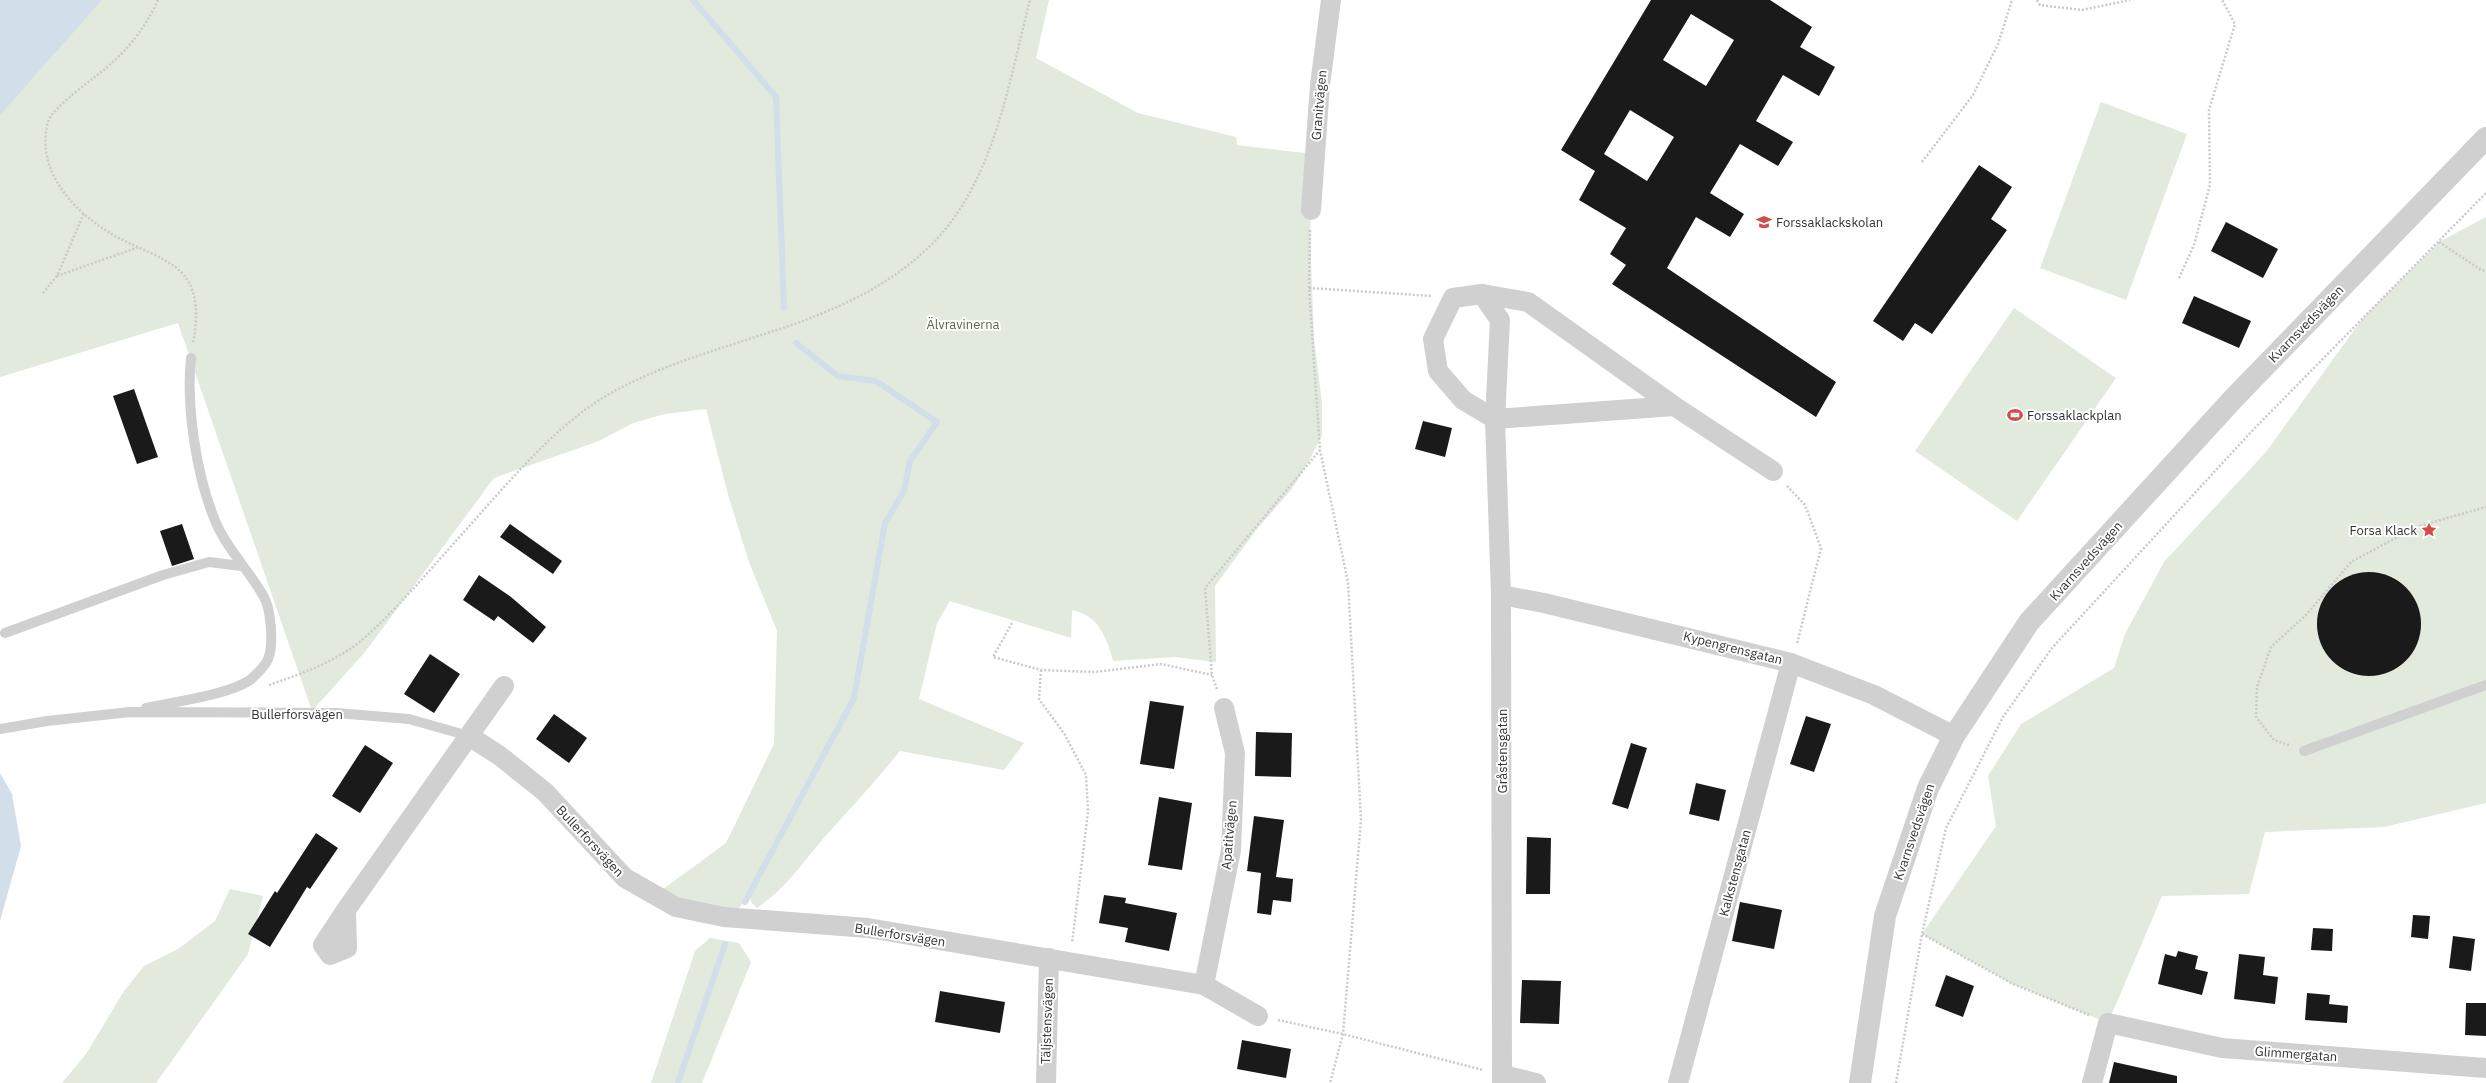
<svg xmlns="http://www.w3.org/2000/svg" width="2486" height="1083" font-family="'IBM Plex Sans',sans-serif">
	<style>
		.green { fill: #e2e9dd }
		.water { fill: #d2dfeb }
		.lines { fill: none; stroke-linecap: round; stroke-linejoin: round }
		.stream { stroke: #d2dfeb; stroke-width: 6 }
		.building { fill: #1a1a1a; fill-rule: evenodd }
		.path { stroke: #cacaca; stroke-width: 2.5; stroke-dasharray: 2 2; stroke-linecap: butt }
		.service { stroke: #d0d0d0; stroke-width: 10 }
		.minor { stroke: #d0d0d0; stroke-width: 20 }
		.tertiary { stroke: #d0d0d0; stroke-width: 22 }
		.labels { text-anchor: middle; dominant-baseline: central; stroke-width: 4; stroke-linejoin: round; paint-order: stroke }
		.street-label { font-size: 13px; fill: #333; stroke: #fff }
		.poi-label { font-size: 13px; fill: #333; stroke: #fff; text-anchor: start }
		.park-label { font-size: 13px; fill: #536b43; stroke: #fff }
	</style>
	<rect width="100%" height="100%" fill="#fff"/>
	<g class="green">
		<path d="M 66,0 L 1049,0 L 1036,58 L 1138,113 L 1236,137 L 1237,145 L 1313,154 L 1310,203 L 1311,262 L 1314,338 L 1322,403 L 1322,435 L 1308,463 L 1291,490 L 1257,529 L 1215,586 L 1216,662 L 1175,657 L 1113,661 C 1107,637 1098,615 1072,610 L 1071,638 L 950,601 L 937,623 L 919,699 L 1024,743 L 1004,770 L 900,751 C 875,782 848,811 822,840 C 801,865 784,890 757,908 L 751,902 L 750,894 L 735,913 L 659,892 L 726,843 L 774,744 L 777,631 L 749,562 L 729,498 L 706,409 L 665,414 L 633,423 L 599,441 L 494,478 L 365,652 L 312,711 L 178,323 L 0,377 L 0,59 Z"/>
		<path d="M 2101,102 L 2187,134 L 2126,300 L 2040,268 Z"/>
		<path d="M 2486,217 L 2486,803 L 2384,827 L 2265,832 L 2249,894 L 2162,896 L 2108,1023 L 2013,984 L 1922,934 L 1996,826 L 1988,776 L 2021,724 L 2114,668 L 2125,634 L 2164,562 L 2266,452 L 2363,318 L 2439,242 Z"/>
		<path d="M 2014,308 L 2116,378 L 2017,521 L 1915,451 Z"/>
		<path d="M 230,889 L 263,896 L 248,954 L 156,1083 L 62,1083 L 86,1054 L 124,991 L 144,966 L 178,949 L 215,921 Z"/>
		<path d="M 710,938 L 739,943 L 751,962 L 702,1083 L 651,1083 L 695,951 Z"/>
	</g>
	<g class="water">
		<path d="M 0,0 L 102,0 L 0,115 Z"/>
		<path d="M 0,773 L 12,794 L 21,846 L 0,921 Z"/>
	</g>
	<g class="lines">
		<g class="stream">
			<path d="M 693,0 L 776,97 L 784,308"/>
			<path d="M 745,902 L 854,698 L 885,523 L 904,491 L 910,461 L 937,422 L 876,381 L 838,376 L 796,343"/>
			<path d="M 678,1083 L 725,944"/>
		</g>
	</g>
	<g class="building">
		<path d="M 1651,0 L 1770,0 L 1812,27 L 1800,47 L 1835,67 L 1819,96 L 1783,75 L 1756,121 L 1793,142 L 1778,166 L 1740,144 L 1710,193 L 1744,214 L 1730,237 L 1696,217 L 1667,268 L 1836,382 L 1816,417 L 1612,284 L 1626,265 L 1610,254 L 1626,228 L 1579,200 L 1595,171 L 1561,150 ZM 1691,14 L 1734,40 L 1706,86 L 1663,60 ZM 1630,110 L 1674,137 L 1647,181 L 1604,154 Z"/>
		<path d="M 1979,165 L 2012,187 L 1991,219 L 2007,230 L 1932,334 L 1915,323 L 1903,341 L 1873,321 Z"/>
		<path d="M 2226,222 L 2278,249 L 2263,278 L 2211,251 Z"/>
		<path d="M 2194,296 L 2251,321 L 2239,348 L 2182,323 Z"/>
		<path d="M 134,389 L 158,457 L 137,464 L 113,396 Z"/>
		<path d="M 1423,421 L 1452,428 L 1445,457 L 1415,449 Z"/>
		<path d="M 182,524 L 194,559 L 172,566 L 160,531 Z"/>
		<path d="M 510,524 L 562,561 L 553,574 L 500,537 Z"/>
		<circle cx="2369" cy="624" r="52"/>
		<path d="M 479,575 L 511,597 L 546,627 L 533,643 L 498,616 L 494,621 L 463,600 Z"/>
		<path d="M 430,654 L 460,674 L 434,713 L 404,694 Z"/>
		<path d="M 1150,701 L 1184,706 L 1174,769 L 1140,764 Z"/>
		<path d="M 554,714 L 587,738 L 569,763 L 536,739 Z"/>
		<path d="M 1806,716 L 1831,724 L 1814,772 L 1790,764 Z"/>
		<path d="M 1256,732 L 1292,733 L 1291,777 L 1255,776 Z"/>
		<path d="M 1631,743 L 1647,748 L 1628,809 L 1612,804 Z"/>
		<path d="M 365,745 L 393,763 L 360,813 L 332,796 Z"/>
		<path d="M 1696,783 L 1726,790 L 1719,821 L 1689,814 Z"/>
		<path d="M 1159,797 L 1192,803 L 1182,870 L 1148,865 Z"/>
		<path d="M 1254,816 L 1284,820 L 1276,877 L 1293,879 L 1291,902 L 1273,900 L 1271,915 L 1257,913 L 1261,873 L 1247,871 Z"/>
		<path d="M 316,833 L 338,848 L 310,889 L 307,887 L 270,947 L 248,934 L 275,891 L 277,893 Z"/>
		<path d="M 1527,837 L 1551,838 L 1550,894 L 1526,894 Z"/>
		<path d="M 1104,895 L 1126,898 L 1125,903 L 1177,913 L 1169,951 L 1125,942 L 1128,928 L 1099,923 Z"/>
		<path d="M 1740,902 L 1782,910 L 1774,949 L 1732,941 Z"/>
		<path d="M 2413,915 L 2430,916 L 2428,939 L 2411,937 Z"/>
		<path d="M 2313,928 L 2333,929 L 2332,951 L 2311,950 Z"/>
		<path d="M 2453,936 L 2475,939 L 2471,971 L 2449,968 Z"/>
		<path d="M 2178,951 L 2198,956 L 2195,969 L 2208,972 L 2202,995 L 2158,984 L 2165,954 L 2176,957 Z"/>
		<path d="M 2239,954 L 2265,957 L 2263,975 L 2278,977 L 2275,1004 L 2234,999 Z"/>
		<path d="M 1946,975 L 1974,986 L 1963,1017 L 1935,1006 Z"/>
		<path d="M 1522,980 L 1561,981 L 1559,1024 L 1520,1023 Z"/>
		<path d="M 940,991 L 1005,1002 L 1000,1033 L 935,1022 Z"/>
		<path d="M 2307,993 L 2330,995 L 2329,1004 L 2348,1006 L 2347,1023 L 2305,1020 Z"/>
		<path d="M 2466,1003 L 2486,1003 L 2486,1036 L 2465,1035 Z"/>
		<path d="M 1242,1040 L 1291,1049 L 1286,1078 L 1237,1069 Z"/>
		<path d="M 2114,1062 L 2177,1076 L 2177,1083 L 2109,1083 Z"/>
	</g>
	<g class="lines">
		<g class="path">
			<path d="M 158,0 C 146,26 129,49 107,67 C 94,79 53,106 48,122 C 35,169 72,210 110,233 C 129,245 165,256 181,272 C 200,291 197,320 193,344"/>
			<path d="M 2037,0 L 2040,5 L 2082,10 L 2130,0"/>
			<path d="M 1922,162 L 1973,95 L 1998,44 L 2012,0"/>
			<path d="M 1310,230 L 1309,288 L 1320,450 L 1348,582 L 1361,820 L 1343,1034 L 1330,1083"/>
			<path d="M 2439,242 L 2481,270 L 2486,271"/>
			<path d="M 57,276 L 139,247"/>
			<path d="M 2179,278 L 2194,245 L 2210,185 L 2209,110 L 2235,24 L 2222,0"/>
			<path d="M 1309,288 L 1432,296"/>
			<path d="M 43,293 L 57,276 L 84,213"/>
			<path d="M 1787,486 L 1805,505 L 1821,548 L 1797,644"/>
			<path d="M 1012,623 L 993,657 L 1041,670 L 1095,672 L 1161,664 L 1212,675"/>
			<path d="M 1041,670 L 1039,699 L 1065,735 L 1086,775 L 1088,812 L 1072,943"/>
			<path d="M 269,685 C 300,674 330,664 357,644 C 378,627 397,606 415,587 C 439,560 463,533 487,506 C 524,465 562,421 611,393 C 715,335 839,333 929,247 C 994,184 1008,85 1030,0"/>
			<path d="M 1217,689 L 1212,675 L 1205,588 L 1320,450"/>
			<path d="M 2289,745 L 2274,740 L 2256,717 L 2257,687 L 2271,647 L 2307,614 L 2351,562 L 2416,527 L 2486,507"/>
			<path d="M 1922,934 L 2013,984 L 2089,1015"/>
			<path d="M 1278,1020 L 1343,1034 L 1483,1070"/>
			<path d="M 1896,1083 L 1922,934 L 1946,828 L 2003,717 L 2052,648 L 2251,432 L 2486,193"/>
		</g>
		<g class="service">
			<path d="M 5,633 L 163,575 L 209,562 L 241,566"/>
			<path d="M 146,708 C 173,702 228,695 250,680 C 255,676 266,665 268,659 C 274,645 271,610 264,597 C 249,570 225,547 214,518 C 196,473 186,405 191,358"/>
			<path d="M 0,729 L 47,721 L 130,712 L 337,713 L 409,719 L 469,736"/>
			<path d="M 2304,751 L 2486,685"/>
		</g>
		<g class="minor">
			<path d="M 1311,210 L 1320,85 L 1331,0"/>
			<path d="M 1482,294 L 1528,302 L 1674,406 L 1773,471"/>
			<path d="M 1495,419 L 1463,400 L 1438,371 L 1433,339 L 1453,298 L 1482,294 L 1500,320 L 1495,419 L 1501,595 L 1502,1083"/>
			<path d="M 1495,419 L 1674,406"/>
			<path d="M 1501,595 L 1544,603 L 1791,663 L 1874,695 L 1954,736"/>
			<path d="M 469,736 L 500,756 L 545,792 L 625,878 L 676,907 L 724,917 L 868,928 L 1204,985 L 1258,1016"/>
			<path d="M 346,910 L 347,948 L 330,955 L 323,945 L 346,910 L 504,686"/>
			<path d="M 1204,985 L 1231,850 L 1235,753 L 1224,708"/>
			<path d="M 1503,1075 L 1536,1083"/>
			<path d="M 1046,1083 L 1049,958"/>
			<path d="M 1678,1083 L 1791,663"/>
			<path d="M 2092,1083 L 2108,1023 L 2222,1048 L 2486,1068"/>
		</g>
		<path class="tertiary" d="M 1860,1083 L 1885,916 L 1928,788 L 1954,736 L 2029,622 L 2234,398 L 2486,138"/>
	</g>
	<defs>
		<symbol id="school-bare" viewBox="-9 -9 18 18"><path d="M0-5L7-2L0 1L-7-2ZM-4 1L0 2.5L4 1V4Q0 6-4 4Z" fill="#d54b49" stroke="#fff" stroke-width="2.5" paint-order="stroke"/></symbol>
		<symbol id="stadium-bare" viewBox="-9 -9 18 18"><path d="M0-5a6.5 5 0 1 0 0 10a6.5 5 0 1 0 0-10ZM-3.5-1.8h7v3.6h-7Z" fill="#d54b49" stroke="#fff" stroke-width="2.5" paint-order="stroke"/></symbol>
		<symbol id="sight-bare" viewBox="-9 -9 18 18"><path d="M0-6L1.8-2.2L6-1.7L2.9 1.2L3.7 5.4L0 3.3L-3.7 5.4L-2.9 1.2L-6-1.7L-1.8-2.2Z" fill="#d54b49" stroke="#fff" stroke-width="2.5" paint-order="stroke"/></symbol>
	</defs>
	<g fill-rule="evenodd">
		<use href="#school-bare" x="1753" y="211" width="22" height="22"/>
		<use href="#stadium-bare" x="2004" y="404" width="22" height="22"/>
		<use href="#sight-bare" x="2418" y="519" width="22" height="22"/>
	</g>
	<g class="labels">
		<g class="street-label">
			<text transform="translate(1319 105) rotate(-85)">Granitvägen</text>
			<text transform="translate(2306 324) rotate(-46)">Kvarnsvedsvägen</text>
			<text transform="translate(2086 561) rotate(-48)">Kvarnsvedsvägen</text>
			<text transform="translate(1733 648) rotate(14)">Kypengrensgatan</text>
			<text x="297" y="714">Bullerforsvägen</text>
			<text transform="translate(1502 751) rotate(-90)">Gråstensgatan</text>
			<text transform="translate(1914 832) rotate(-71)">Kvarnsvedsvägen</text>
			<text transform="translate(1229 835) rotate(-85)">Apatitvägen</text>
			<text transform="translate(590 841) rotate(47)">Bullerforsvägen</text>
			<text transform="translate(1735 873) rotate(-75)">Kalkstensgatan</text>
			<text transform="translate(900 935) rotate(9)">Bullerforsvägen</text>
			<text transform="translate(1047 1021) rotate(-88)">Täljstensvägen</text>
			<text transform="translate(2296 1054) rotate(4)">Glimmergatan</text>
		</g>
		<g class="poi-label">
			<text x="1776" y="222">Forssaklackskolan</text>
			<text x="2027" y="415">Forssaklackplan</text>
			<text x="2417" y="530" text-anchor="end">Forsa Klack</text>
		</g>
		<g class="park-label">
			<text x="963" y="324">Älvravinerna</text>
		</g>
	</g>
</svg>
